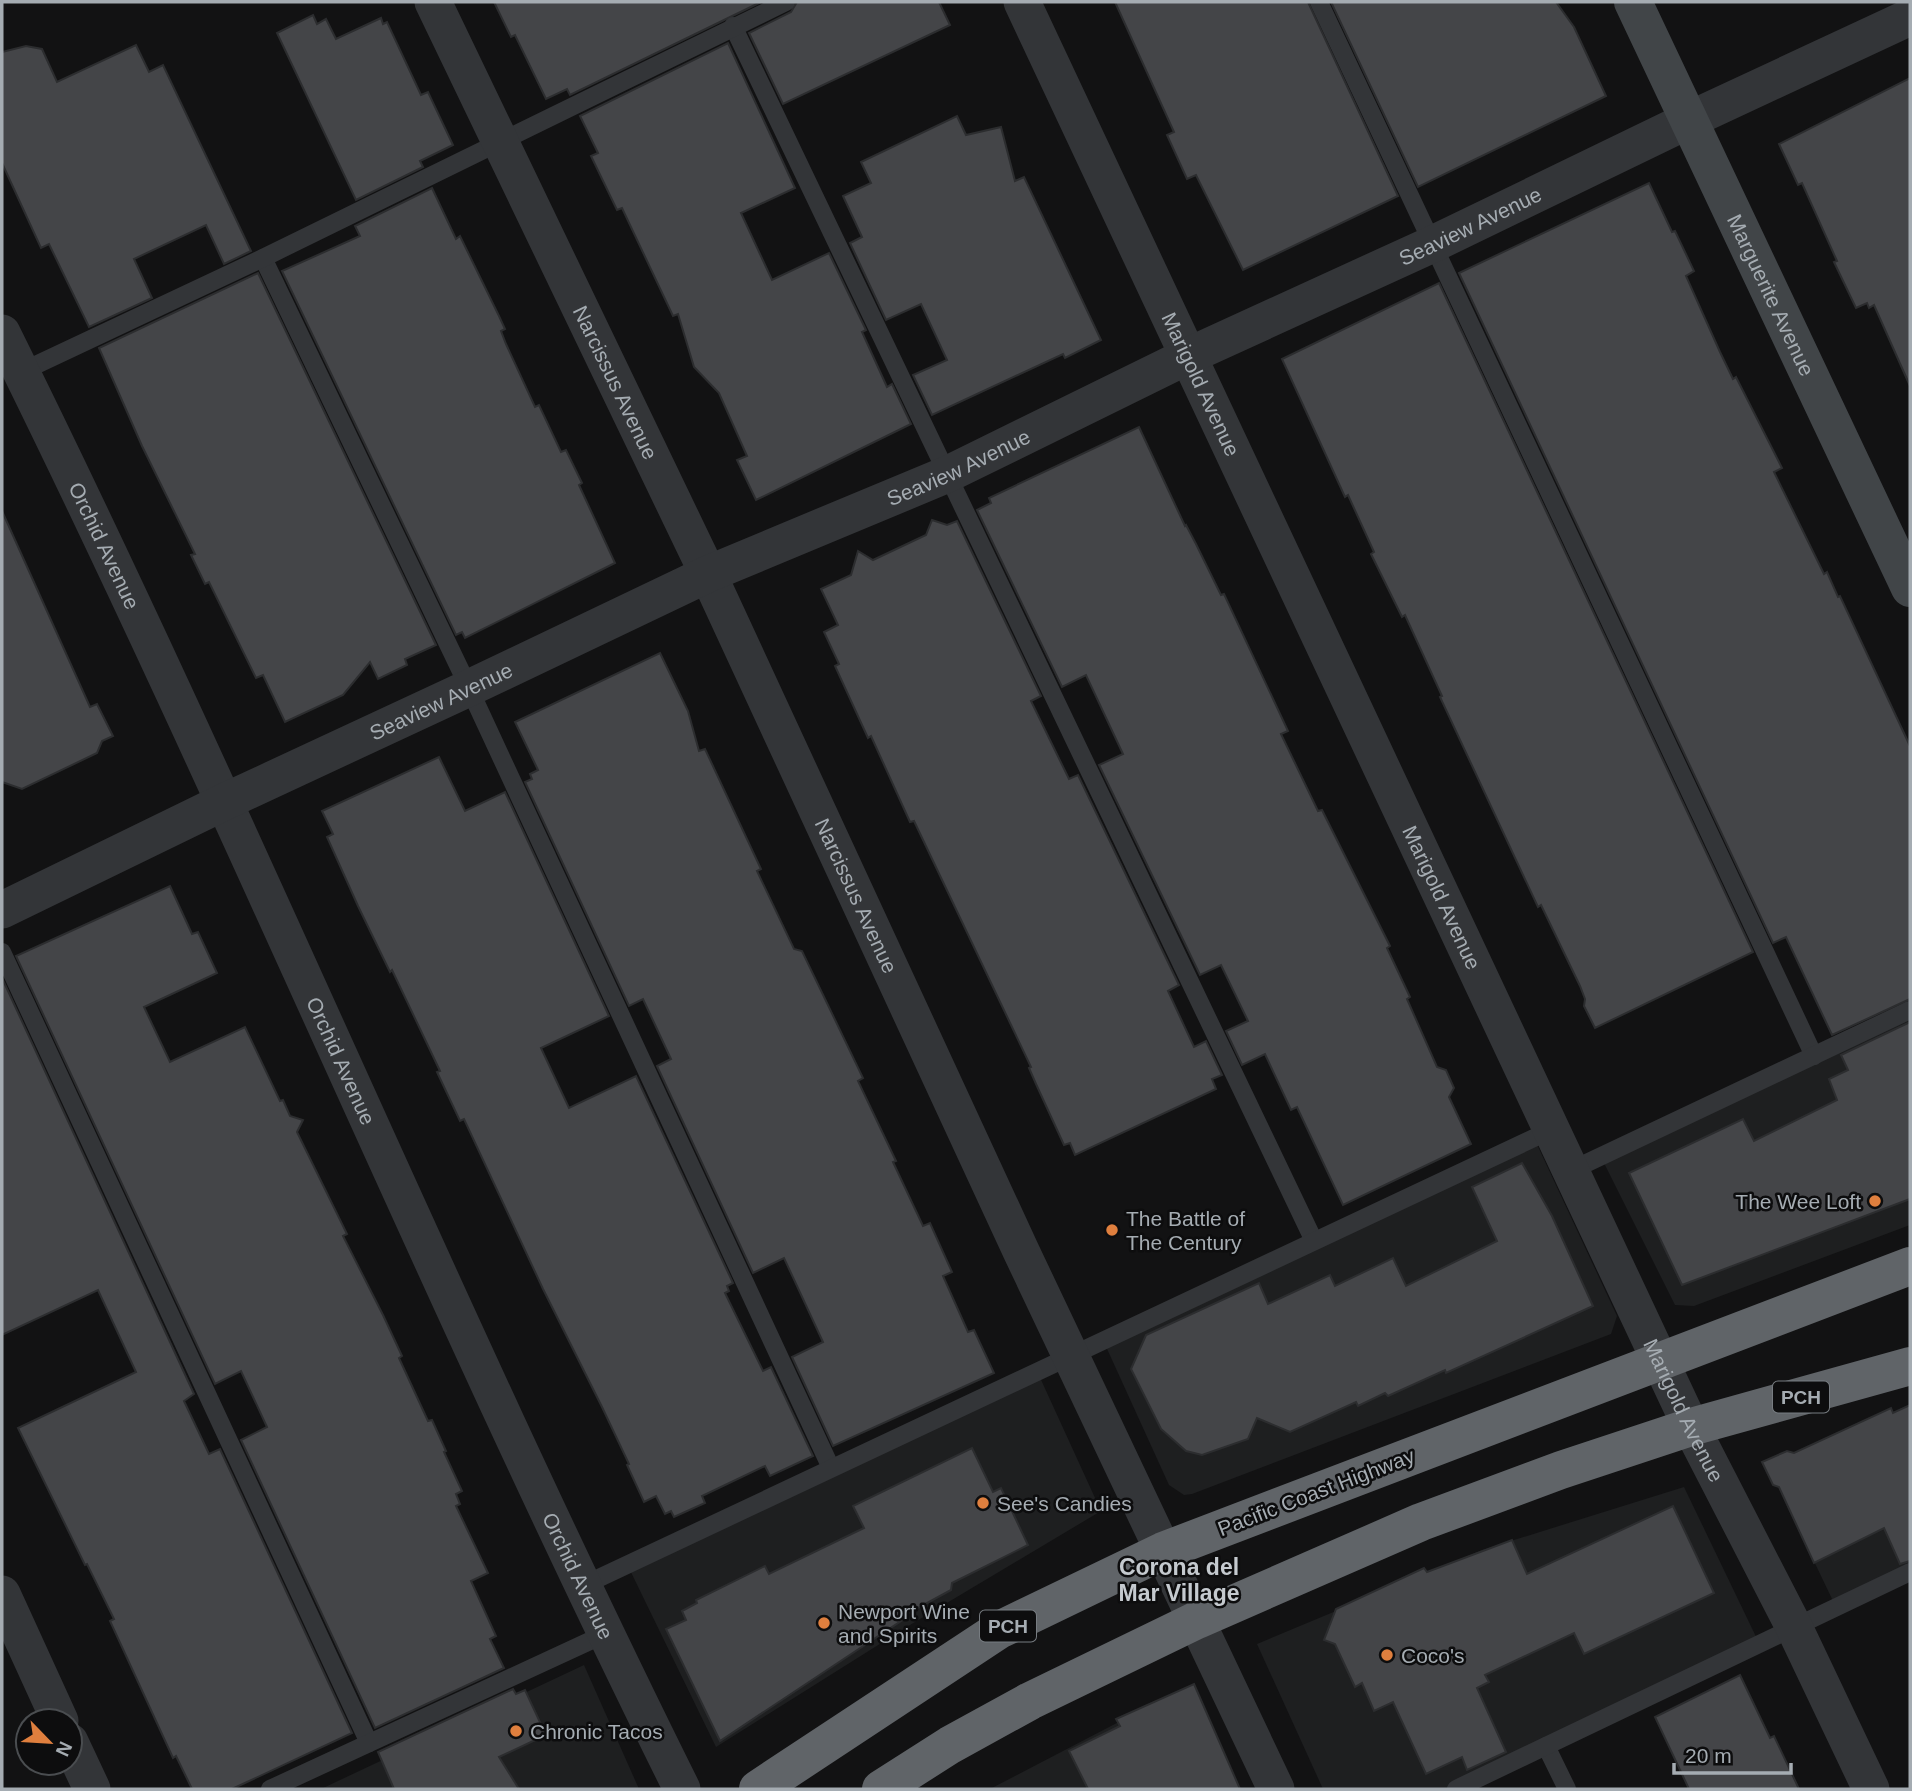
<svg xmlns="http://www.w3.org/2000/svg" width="1912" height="1791" font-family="Arial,sans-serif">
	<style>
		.built { fill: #1e1f20 }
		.building { fill: #444548; stroke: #2c2d2f; stroke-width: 2 }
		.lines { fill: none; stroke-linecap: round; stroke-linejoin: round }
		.lane { stroke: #333538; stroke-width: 18 }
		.street { stroke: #333538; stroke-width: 37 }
		.secondary { stroke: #414548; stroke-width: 38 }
		.highway { stroke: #606468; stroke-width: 38 }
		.poi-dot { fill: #df7f3e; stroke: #0d0d0e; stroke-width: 2.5 }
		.labels { text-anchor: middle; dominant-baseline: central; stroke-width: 5; stroke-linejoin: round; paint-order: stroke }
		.shield { fill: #0d0d0e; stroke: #777c81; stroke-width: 2 }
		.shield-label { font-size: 19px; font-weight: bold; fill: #a5acb2 }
		.street-label { font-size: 21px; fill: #a5acb2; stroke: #0d0d0e }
		.poi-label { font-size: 21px; fill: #a5acb2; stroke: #0d0d0e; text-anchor: start }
		.neighbourhood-label { font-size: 23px; font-weight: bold; fill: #c5cacf; stroke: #0d0d0e }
	</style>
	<rect width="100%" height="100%" fill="#121213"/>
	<g class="built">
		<path d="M 1910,1011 L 1910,1225 L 1694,1306 L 1675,1305 L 1601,1157 Z"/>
		<path d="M 1534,1138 L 1617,1316 L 1611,1334 L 1192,1494 L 1184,1495 L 1169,1485 L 1103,1340 Z"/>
		<path d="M 1037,1371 L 1101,1511 L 910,1625 L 716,1747 L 627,1564 Z"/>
		<path d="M 1910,1414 L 1910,1564 L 1833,1601 L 1766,1461 L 1822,1446 Z"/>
		<path d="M 1684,1487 L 1760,1645 L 1456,1789 L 1323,1789 L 1257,1644 L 1482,1550 Z"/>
		<path d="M 584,1665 L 639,1789 L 321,1789 Z"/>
		<path d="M 1184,1688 L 1233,1789 L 990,1789 Z"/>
	</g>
	<g class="building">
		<path d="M 494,2 L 761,2 L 570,95 L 567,89 L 546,99 L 515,35 L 511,37 Z"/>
		<path d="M 797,2 L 939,2 L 950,25 L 783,104 L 749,33 L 791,12 Z"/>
		<path d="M 1115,2 L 1308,2 L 1398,196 L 1243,270 L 1196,175 L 1187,179 L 1167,135 L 1174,132 Z"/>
		<path d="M 1331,2 L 1556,2 L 1574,27 L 1606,96 L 1418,187 Z"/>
		<path d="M 313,15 L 317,24 L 326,19 L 336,39 L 381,18 L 383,24 L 387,22 L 421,95 L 428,92 L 453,145 L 420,161 L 423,167 L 356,200 L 277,33 Z"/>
		<path d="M 728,43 L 795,188 L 741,213 L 772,280 L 829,253 L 866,330 L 862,332 L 887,387 L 892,384 L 911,424 L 756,500 L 737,460 L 747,456 L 719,393 L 694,367 L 678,314 L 673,316 L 622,208 L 617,210 L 591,156 L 598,153 L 580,116 Z"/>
		<path d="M 136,45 L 149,72 L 163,65 L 251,251 L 224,264 L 206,225 L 134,259 L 152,298 L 89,327 L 49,244 L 41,248 L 2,163 L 2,52 L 26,46 L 42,49 L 57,82 Z"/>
		<path d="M 1910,78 L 1910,386 L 1874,305 L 1869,308 L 1867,303 L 1856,308 L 1834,262 L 1837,261 L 1802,183 L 1798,185 L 1779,144 Z"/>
		<path d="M 957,116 L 966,135 L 1001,127 L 1015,181 L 1024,177 L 1101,340 L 1065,358 L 1063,354 L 932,415 L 913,375 L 947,360 L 921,304 L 886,320 L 850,243 L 862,237 L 843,196 L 871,183 L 861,162 Z"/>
		<path d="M 1649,183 L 1672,232 L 1675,231 L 1694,271 L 1686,276 L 1720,352 L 1733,379 L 1736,377 L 1782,468 L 1774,472 L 1824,574 L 1827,572 L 1838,597 L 1840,596 L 1910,746 L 1910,999 L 1832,1035 L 1786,937 L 1773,943 L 1459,273 Z"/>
		<path d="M 432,188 L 456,239 L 460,236 L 499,316 L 505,329 L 501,331 L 506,344 L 535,407 L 539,405 L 561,452 L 566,450 L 582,483 L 579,485 L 615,563 L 465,638 L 462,632 L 456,635 L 282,271 L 360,236 L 355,226 Z"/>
		<path d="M 258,273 L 436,645 L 405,659 L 407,665 L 378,679 L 370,662 L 343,695 L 285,722 L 263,675 L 256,678 L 209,582 L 205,584 L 191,555 L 195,554 L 142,446 L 99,348 Z"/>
		<path d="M 1439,283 L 1753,952 L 1595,1028 L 1584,1006 L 1585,999 L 1580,986 L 1541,905 L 1538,907 L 1440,697 L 1442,696 L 1405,615 L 1402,617 L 1371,554 L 1374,552 L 1348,495 L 1345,497 L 1282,359 Z"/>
		<path d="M 1139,427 L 1185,526 L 1186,525 L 1196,544 L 1221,595 L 1224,594 L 1288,731 L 1281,734 L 1318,811 L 1322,810 L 1390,946 L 1387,948 L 1410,997 L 1407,999 L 1437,1067 L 1446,1070 L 1454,1088 L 1449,1097 L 1471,1144 L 1343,1205 L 1297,1107 L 1291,1110 L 1265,1054 L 1242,1065 L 1226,1031 L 1248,1021 L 1221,965 L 1200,975 L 1099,765 L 1123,754 L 1086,675 L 1062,687 L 977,510 L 991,503 L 989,498 Z"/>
		<path d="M 2,511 L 90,707 L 97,704 L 113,736 L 102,741 L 97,753 L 22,789 L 2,782 Z"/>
		<path d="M 932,520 L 947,525 L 957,521 L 1041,696 L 1031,701 L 1069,779 L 1078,775 L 1179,985 L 1168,991 L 1194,1047 L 1206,1041 L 1222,1075 L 1212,1079 L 1216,1089 L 1075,1155 L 1070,1143 L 1064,1145 L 1036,1084 L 1029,1068 L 1031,1067 L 914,821 L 910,822 L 871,736 L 868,738 L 835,666 L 839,664 L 824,632 L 838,625 L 821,589 L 851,575 L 858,551 L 873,560 L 926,535 Z"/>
		<path d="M 660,653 L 688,711 L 699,751 L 705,749 L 761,869 L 757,871 L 794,949 L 802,951 L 863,1078 L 858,1081 L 896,1161 L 893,1162 L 923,1226 L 930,1223 L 952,1272 L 943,1276 L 968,1332 L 974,1330 L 994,1373 L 833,1446 L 792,1357 L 823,1342 L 784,1258 L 753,1273 L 657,1066 L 671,1059 L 643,999 L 629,1006 L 525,782 L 532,779 L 530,774 L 538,770 L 515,722 Z"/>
		<path d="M 439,757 L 465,811 L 505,792 L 609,1016 L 541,1048 L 569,1108 L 636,1076 L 733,1283 L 727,1286 L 729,1291 L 725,1293 L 763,1371 L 771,1367 L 813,1456 L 770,1476 L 765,1466 L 702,1496 L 705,1503 L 674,1517 L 671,1511 L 665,1514 L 656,1496 L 644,1502 L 627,1465 L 629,1464 L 602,1407 L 543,1289 L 464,1119 L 460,1121 L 437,1072 L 440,1071 L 392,970 L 390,972 L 358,906 L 327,837 L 333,834 L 322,811 Z"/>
		<path d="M 170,886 L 192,934 L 198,932 L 217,973 L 144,1007 L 170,1062 L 245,1027 L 280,1101 L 283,1100 L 290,1116 L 303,1120 L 297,1132 L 347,1234 L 343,1236 L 383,1315 L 402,1356 L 399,1358 L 428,1421 L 432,1420 L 446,1451 L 444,1452 L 462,1491 L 456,1494 L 460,1504 L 456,1506 L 488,1573 L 471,1581 L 496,1636 L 490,1639 L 504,1668 L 375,1728 L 241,1440 L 267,1427 L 241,1371 L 215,1384 L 16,956 Z"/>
		<path d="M 2,978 L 194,1394 L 184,1401 L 209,1454 L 220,1449 L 352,1733 L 232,1789 L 192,1789 L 176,1756 L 173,1758 L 110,1621 L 114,1619 L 87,1564 L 85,1565 L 18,1428 L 136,1372 L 98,1290 L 2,1335 Z"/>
		<path d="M 1910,1022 L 1910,1199 L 1682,1285 L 1629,1173 L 1743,1119 L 1754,1141 L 1837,1100 L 1829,1079 L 1848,1070 L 1841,1055 Z"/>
		<path d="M 1522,1163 L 1552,1216 L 1593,1306 L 1446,1373 L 1445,1370 L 1388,1396 L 1385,1393 L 1358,1406 L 1356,1402 L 1290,1432 L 1257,1418 L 1248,1439 L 1202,1455 L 1186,1451 L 1161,1429 L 1131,1369 L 1146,1335 L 1259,1283 L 1268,1304 L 1330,1275 L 1335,1286 L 1393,1258 L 1406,1286 L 1497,1241 L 1472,1187 Z"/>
		<path d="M 1910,1405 L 1910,1561 L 1900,1564 L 1884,1528 L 1814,1563 L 1779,1487 L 1773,1485 L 1762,1462 L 1787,1451 L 1794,1453 L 1891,1408 L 1893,1413 Z"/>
		<path d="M 972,1448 L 993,1492 L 1001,1488 L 1028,1545 L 952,1583 L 951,1590 L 905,1615 L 907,1617 L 720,1741 L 666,1629 L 686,1620 L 682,1611 L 697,1603 L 696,1600 L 765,1566 L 769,1574 L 864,1528 L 853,1506 Z"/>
		<path d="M 1673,1506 L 1714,1593 L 1584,1654 L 1574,1633 L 1485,1675 L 1489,1682 L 1477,1688 L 1506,1752 L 1467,1770 L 1462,1757 L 1426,1774 L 1393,1702 L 1374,1711 L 1362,1683 L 1355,1687 L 1335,1644 L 1324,1640 L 1336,1609 L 1424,1568 L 1427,1572 L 1512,1540 L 1527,1574 Z"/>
		<path d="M 1740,1675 L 1770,1738 L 1774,1736 L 1799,1789 L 1689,1789 L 1655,1717 Z"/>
		<path d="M 1194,1684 L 1240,1789 L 1088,1789 L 1069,1751 L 1120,1726 L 1116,1719 Z"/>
		<path d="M 513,1689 L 516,1694 L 525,1690 L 546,1735 L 499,1757 L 519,1789 L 394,1789 L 378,1752 Z"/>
	</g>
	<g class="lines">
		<g class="lane">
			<path d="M 1319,2 L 1814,1056"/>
			<path d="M 733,26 L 1314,1241"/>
			<path d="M 263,258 L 469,688 L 831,1468"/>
			<path d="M 21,372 L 263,258 L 786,2"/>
			<path d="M 2,952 L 369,1743"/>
			<path d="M 1572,1170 L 1910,1010"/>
			<path d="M 582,1586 L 1553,1129"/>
			<path d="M 1546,1746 L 1567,1789"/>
			<path d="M 270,1789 L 605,1634"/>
			<path d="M 1456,1789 L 1910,1572"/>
		</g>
		<g class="street">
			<path id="s1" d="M 433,2 L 708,574 L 1021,1251 L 1276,1789"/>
			<path id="s2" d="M 1022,2 L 1691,1427 L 1794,1627 L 1871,1789"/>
			<path id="s3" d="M 2,333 C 240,813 443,1309 682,1789"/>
			<path id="s4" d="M 2,910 L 224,802 L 469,688 L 708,574 L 948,474 L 1188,356 L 1433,244 L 1689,120 L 1910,17"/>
			<path d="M 2,1594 L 60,1721"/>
			<path d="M 70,1742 L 92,1789"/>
		</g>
		<path class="secondary" id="s5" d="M 1633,2 L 1910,588"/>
		<g class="highway">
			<path d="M 758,1789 L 999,1630 L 1163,1551 L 1910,1266"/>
			<path d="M 881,1789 L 950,1745 L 1030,1701 L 1197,1620 L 1421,1522 L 1561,1470 L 1691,1427 L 1910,1366"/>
		</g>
	</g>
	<g class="poi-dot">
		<circle cx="1875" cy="1201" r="7"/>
		<circle cx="1112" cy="1230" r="7"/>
		<circle cx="983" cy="1503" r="7"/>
		<circle cx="824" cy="1623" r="7"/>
		<circle cx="1387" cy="1655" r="7"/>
		<circle cx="516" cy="1731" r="7"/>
	</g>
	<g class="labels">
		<g class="shield">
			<rect x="1773" y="1381.5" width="56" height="31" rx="5"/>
			<rect x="980" y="1610.5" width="56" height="31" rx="5"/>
		</g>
		<g class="shield-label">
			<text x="1801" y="1397">PCH</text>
			<text x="1008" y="1626">PCH</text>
		</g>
		<g class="street-label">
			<text stroke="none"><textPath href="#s4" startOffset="1620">Seaview Avenue</textPath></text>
			<text stroke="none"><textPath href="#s5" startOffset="324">Marguerite Avenue</textPath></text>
			<text stroke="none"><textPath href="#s1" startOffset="422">Narcissus Avenue</textPath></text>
			<text stroke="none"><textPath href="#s2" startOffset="422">Marigold Avenue</textPath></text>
			<text stroke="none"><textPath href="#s4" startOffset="1054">Seaview Avenue</textPath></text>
			<text stroke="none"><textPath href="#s3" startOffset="236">Orchid Avenue</textPath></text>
			<text stroke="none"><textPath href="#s4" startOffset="486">Seaview Avenue</textPath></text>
			<text stroke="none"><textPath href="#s1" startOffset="989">Narcissus Avenue</textPath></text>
			<text stroke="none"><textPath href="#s2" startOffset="989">Marigold Avenue</textPath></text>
			<text stroke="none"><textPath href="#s3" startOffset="803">Orchid Avenue</textPath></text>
			<text stroke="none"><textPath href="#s2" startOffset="1556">Marigold Avenue</textPath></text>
			<text transform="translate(1316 1492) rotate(-21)">Pacific Coast Highway</text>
			<text stroke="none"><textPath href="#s3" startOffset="1370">Orchid Avenue</textPath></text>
		</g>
		<g class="poi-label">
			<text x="1861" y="1201" text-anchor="end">The Wee Loft</text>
			<text x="1126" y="1218">The Battle of<tspan x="1126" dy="24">The Century</tspan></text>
			<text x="997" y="1503">See's Candies</text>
			<text x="838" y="1611">Newport Wine<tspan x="838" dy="24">and Spirits</tspan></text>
			<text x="1401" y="1655">Coco's</text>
			<text x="530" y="1731">Chronic Tacos</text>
		</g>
		<g class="neighbourhood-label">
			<text x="1179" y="1567">Corona del<tspan x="1179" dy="26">Mar Village</tspan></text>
		</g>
	</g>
	<rect width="1912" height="1791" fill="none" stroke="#a5acb2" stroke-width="7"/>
	<g transform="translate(49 1742) rotate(115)"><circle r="33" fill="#0d0d0e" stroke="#4a4d50" stroke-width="2"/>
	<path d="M0-5L12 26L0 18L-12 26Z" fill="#df7f3e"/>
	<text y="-10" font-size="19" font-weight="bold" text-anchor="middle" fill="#a5acb2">N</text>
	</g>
	<path d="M1674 1763v10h117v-10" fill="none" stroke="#a5acb2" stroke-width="3.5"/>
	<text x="1685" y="1763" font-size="21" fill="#a5acb2" stroke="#0d0d0e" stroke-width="5" paint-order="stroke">20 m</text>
</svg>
